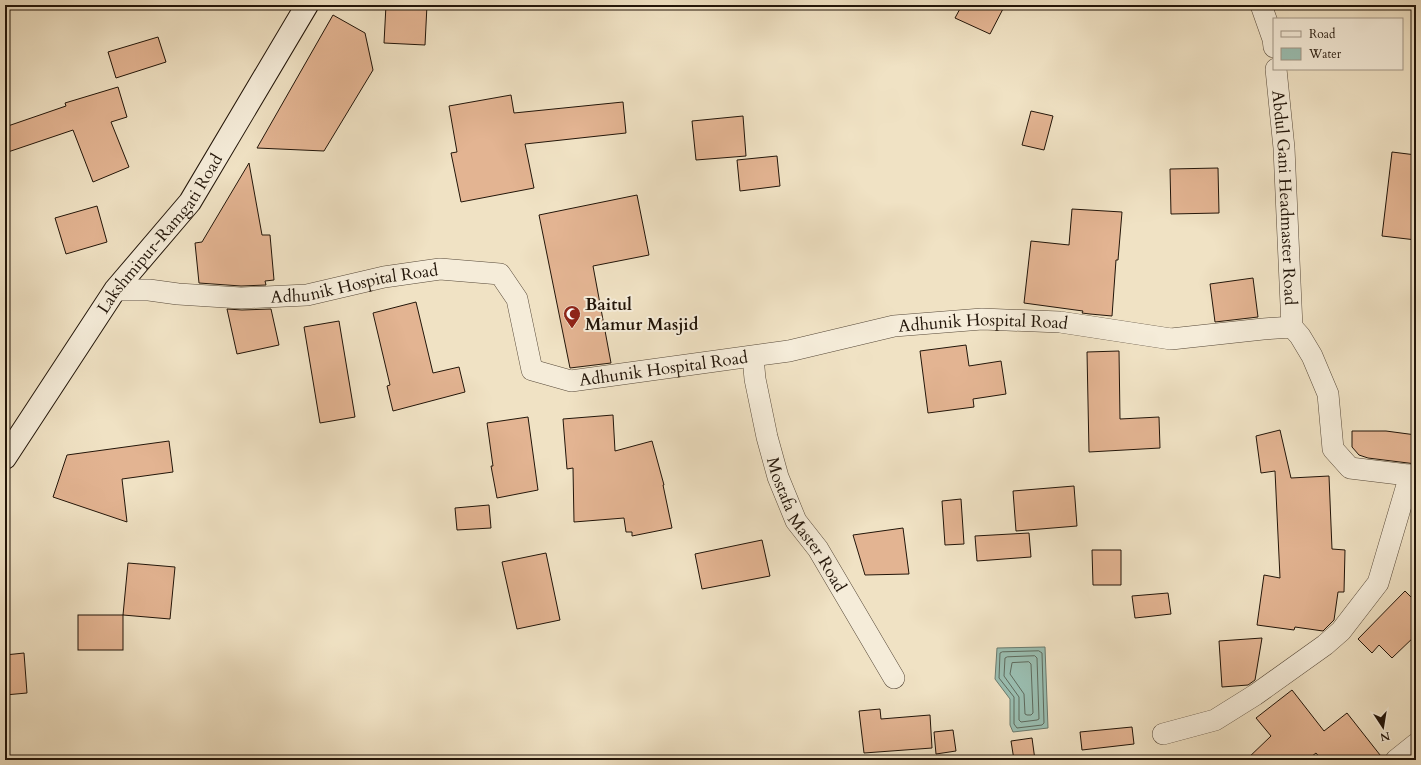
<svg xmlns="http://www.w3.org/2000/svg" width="1421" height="765" font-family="Cardo,serif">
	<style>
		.water { fill: #9abeb1; stroke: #6a7a6e }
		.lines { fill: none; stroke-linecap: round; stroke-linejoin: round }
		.shore { stroke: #5e6a5d; stroke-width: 1 }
		.building { fill: #e3b492; stroke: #221509 }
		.street-casing { stroke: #564838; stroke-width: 22 }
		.secondary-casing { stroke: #221509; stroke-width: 24 }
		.street { stroke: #f5ecd9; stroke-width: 21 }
		.secondary { stroke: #f5ecd9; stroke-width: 22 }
		.labels { text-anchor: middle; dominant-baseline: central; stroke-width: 4; stroke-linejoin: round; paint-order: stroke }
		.street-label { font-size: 17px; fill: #221509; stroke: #f5ecd9 }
		.poi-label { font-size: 17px; font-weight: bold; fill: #221509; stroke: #f5ecd9; text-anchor: start }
	</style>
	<rect width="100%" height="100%" fill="#f0e2c4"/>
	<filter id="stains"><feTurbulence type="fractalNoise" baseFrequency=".005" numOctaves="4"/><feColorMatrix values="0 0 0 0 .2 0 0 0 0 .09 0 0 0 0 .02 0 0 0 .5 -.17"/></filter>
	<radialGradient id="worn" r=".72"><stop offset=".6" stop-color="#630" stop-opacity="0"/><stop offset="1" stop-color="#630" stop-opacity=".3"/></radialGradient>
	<path class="water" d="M 1045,647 L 1048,728 L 1013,732 L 1010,725 L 1010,699 L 995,679 L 997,648 Z"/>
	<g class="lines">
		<g class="shore">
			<path d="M 1039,651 L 1042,653 L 1044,723 L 1042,725 L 1017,728 L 1014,724 L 1014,697 L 999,678 L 1000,653 L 1002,652 Z"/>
			<path d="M 1035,656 L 1037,658 L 1039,719 L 1037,720 L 1021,722 L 1019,720 L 1019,697 L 1004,676 L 1005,658 L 1007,657 Z"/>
			<path d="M 1029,662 L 1031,664 L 1033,713 L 1031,715 L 1027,715 L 1025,714 L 1024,694 L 1010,674 L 1012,663 Z"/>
		</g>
	</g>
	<g class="building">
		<path d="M 386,5 L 427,5 L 425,45 L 384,43 Z"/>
		<path d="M 962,5 L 1005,5 L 990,34 L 955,18 Z"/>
		<path d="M 333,15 L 365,33 L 373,70 L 324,151 L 257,148 Z"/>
		<path d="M 158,37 L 166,62 L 116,78 L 108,52 Z"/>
		<path d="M 118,87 L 127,117 L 111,122 L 129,167 L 93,182 L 73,130 L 5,153 L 5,127 L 66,106 L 65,103 Z"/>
		<path d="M 511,95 L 514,113 L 623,102 L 626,133 L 525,144 L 534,188 L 461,202 L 451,153 L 457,152 L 449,106 Z"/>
		<path d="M 1031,111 L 1053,116 L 1044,150 L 1022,145 Z"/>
		<path d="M 743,116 L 746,156 L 696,160 L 692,121 Z"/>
		<path d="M 1392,152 L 1416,155 L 1416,240 L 1382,236 Z"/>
		<path d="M 777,156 L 780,186 L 740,191 L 737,160 Z"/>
		<path d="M 249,163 L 262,235 L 270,235 L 274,280 L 265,281 L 266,285 L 241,286 L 199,283 L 195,243 L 202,242 Z"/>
		<path d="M 1218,168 L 1219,213 L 1171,214 L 1170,169 Z"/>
		<path d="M 637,195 L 649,255 L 593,266 L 611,363 L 570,368 L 539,215 Z"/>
		<path d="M 97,206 L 107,242 L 66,254 L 55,218 Z"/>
		<path d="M 1072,209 L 1122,212 L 1118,260 L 1116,260 L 1112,316 L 1090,314 L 1082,313 L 1083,311 L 1024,303 L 1031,241 L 1069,245 Z"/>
		<path d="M 1253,278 L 1258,317 L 1215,322 L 1210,284 Z"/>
		<path d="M 416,302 L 433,373 L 459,367 L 465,392 L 393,411 L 387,386 L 390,385 L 373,313 Z"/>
		<path d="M 227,309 L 242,310 L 271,309 L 279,345 L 237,354 Z"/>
		<path d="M 339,321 L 355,417 L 320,423 L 304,327 Z"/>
		<path d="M 966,345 L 969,366 L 1001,361 L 1006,394 L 973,399 L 974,407 L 928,413 L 920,351 Z"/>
		<path d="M 1119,351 L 1120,419 L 1159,417 L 1160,448 L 1089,452 L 1087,352 Z"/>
		<path d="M 613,415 L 615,451 L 652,441 L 664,485 L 663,485 L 672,528 L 632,536 L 632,532 L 626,532 L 624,518 L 574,522 L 573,468 L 567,469 L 563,419 Z"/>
		<path d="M 528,417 L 538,490 L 497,498 L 491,466 L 493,466 L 487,423 Z"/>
		<path d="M 1280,430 L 1291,478 L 1329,476 L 1332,549 L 1345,550 L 1344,592 L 1338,592 L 1334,620 L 1323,631 L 1295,627 L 1294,630 L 1257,625 L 1264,575 L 1280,578 L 1275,471 L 1261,473 L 1256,436 Z"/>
		<path d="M 1352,431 L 1386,431 L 1416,435 L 1416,464 L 1368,458 L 1359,455 L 1352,447 Z"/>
		<path d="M 169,441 L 173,472 L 122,479 L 127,522 L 53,497 L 67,455 Z"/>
		<path d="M 1074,486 L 1077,526 L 1016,531 L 1013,491 Z"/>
		<path d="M 961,499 L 964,544 L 945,545 L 942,501 Z"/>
		<path d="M 489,505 L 491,528 L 457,530 L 455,508 Z"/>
		<path d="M 903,528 L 909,574 L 865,575 L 853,535 Z"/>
		<path d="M 1029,533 L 1031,557 L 977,561 L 975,536 Z"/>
		<path d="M 762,540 L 770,576 L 702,589 L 695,554 Z"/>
		<path d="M 1092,550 L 1121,550 L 1121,585 L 1093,585 Z"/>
		<path d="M 546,553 L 560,620 L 517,629 L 502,562 Z"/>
		<path d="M 128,563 L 175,567 L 170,619 L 123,615 Z"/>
		<path d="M 1405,591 L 1416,602 L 1416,635 L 1392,658 L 1379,645 L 1372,653 L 1358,639 Z"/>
		<path d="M 1168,593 L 1171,614 L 1135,618 L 1132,596 Z"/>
		<rect x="78" y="615" width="45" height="35"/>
		<path d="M 1262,638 L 1255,680 L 1248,685 L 1222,687 L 1219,641 Z"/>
		<path d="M 24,653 L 27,693 L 5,695 L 5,655 Z"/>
		<path d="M 1292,690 L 1324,731 L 1347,713 L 1384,760 L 1322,760 L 1316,753 L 1307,760 L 1246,760 L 1271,736 L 1256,718 Z"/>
		<path d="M 880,709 L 881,719 L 930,715 L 932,748 L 864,753 L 859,711 Z"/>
		<path d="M 1132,727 L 1134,744 L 1082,750 L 1080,732 Z"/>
		<path d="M 953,730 L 956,751 L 936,754 L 934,732 Z"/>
		<path d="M 1032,738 L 1035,760 L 1014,760 L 1011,741 Z"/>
	</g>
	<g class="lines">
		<defs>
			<g id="street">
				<path d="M 1261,5 L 1273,39 L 1274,47"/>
				<path id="s1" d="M 1276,69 L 1284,148 L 1292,327"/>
				<path id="s2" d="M 115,290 L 149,290 L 178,294 L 241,298 L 307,295 L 384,277 L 440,269 L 500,274 L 517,299 L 532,370 L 571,381 L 789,351 L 894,326 L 982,319 L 1060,322 L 1171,339 L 1263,329 L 1292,327 L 1300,336 L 1312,356 L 1328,394 L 1333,449 L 1350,468 L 1416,476"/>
				<path id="s3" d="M 753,357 L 755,379 L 767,437 L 778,477 L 796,521 L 818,549 L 894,678"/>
				<path d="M 1163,734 L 1215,720 L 1255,695 L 1325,645 L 1341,631 L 1378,583 L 1410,475"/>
				<path d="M 1396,760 L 1416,744"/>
			</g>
			<g id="secondary">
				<path id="s4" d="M 5,458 L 115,290 L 190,202 L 307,5"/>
			</g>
		</defs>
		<use href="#street" class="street-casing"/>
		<use href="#secondary" class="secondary-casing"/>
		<use href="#street" class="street"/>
		<use href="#secondary" class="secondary"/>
	</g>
	<defs>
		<symbol id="mosque-pin" viewBox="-11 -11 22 30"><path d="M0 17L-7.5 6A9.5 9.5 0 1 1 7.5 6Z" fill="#8f2418" stroke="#f5ecd9"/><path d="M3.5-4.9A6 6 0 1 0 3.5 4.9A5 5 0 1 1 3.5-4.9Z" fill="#fff"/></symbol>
	</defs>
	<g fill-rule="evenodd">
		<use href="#mosque-pin" x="562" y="304" width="20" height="27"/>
	</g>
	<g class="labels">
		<g class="street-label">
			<text stroke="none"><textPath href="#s1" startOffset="129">Abdul Gani Headmaster Road</textPath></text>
			<text stroke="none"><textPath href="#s4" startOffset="273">Lakshmipur-Ramgati Road</textPath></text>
			<text stroke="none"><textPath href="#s2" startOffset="241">Adhunik Hospital Road</textPath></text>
			<text stroke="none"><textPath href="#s2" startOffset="949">Adhunik Hospital Road</textPath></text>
			<text stroke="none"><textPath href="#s2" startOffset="625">Adhunik Hospital Road</textPath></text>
			<text stroke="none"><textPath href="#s3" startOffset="178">Mostafa Master Road</textPath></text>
		</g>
		<g class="poi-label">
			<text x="585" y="304">Baitul<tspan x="585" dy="20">Mamur Masjid</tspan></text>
		</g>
	</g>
	<rect width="1421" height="765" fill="none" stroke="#f0e2c4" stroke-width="20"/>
	<rect x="6" y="6" width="1409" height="753" fill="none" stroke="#221509" stroke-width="2"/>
	<rect x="10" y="10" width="1401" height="745" fill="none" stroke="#221509"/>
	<rect x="1273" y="18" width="130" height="52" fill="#f5ecd9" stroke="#a19686"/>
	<rect x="1281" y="31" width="20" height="6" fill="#f5ecd9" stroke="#a19686"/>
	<text x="1309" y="38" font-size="12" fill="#221509">Road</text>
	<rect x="1281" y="48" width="20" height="12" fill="#9abeb1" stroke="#a19686"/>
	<text x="1309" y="58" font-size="12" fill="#221509">Water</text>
	<g transform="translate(1383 727) rotate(168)" stroke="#f5ecd9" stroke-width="3" paint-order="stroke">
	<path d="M0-3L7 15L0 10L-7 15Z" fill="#221509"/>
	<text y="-6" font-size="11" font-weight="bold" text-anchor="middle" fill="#221509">N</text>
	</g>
	<rect width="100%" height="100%" filter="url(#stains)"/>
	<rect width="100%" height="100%" fill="url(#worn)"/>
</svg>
